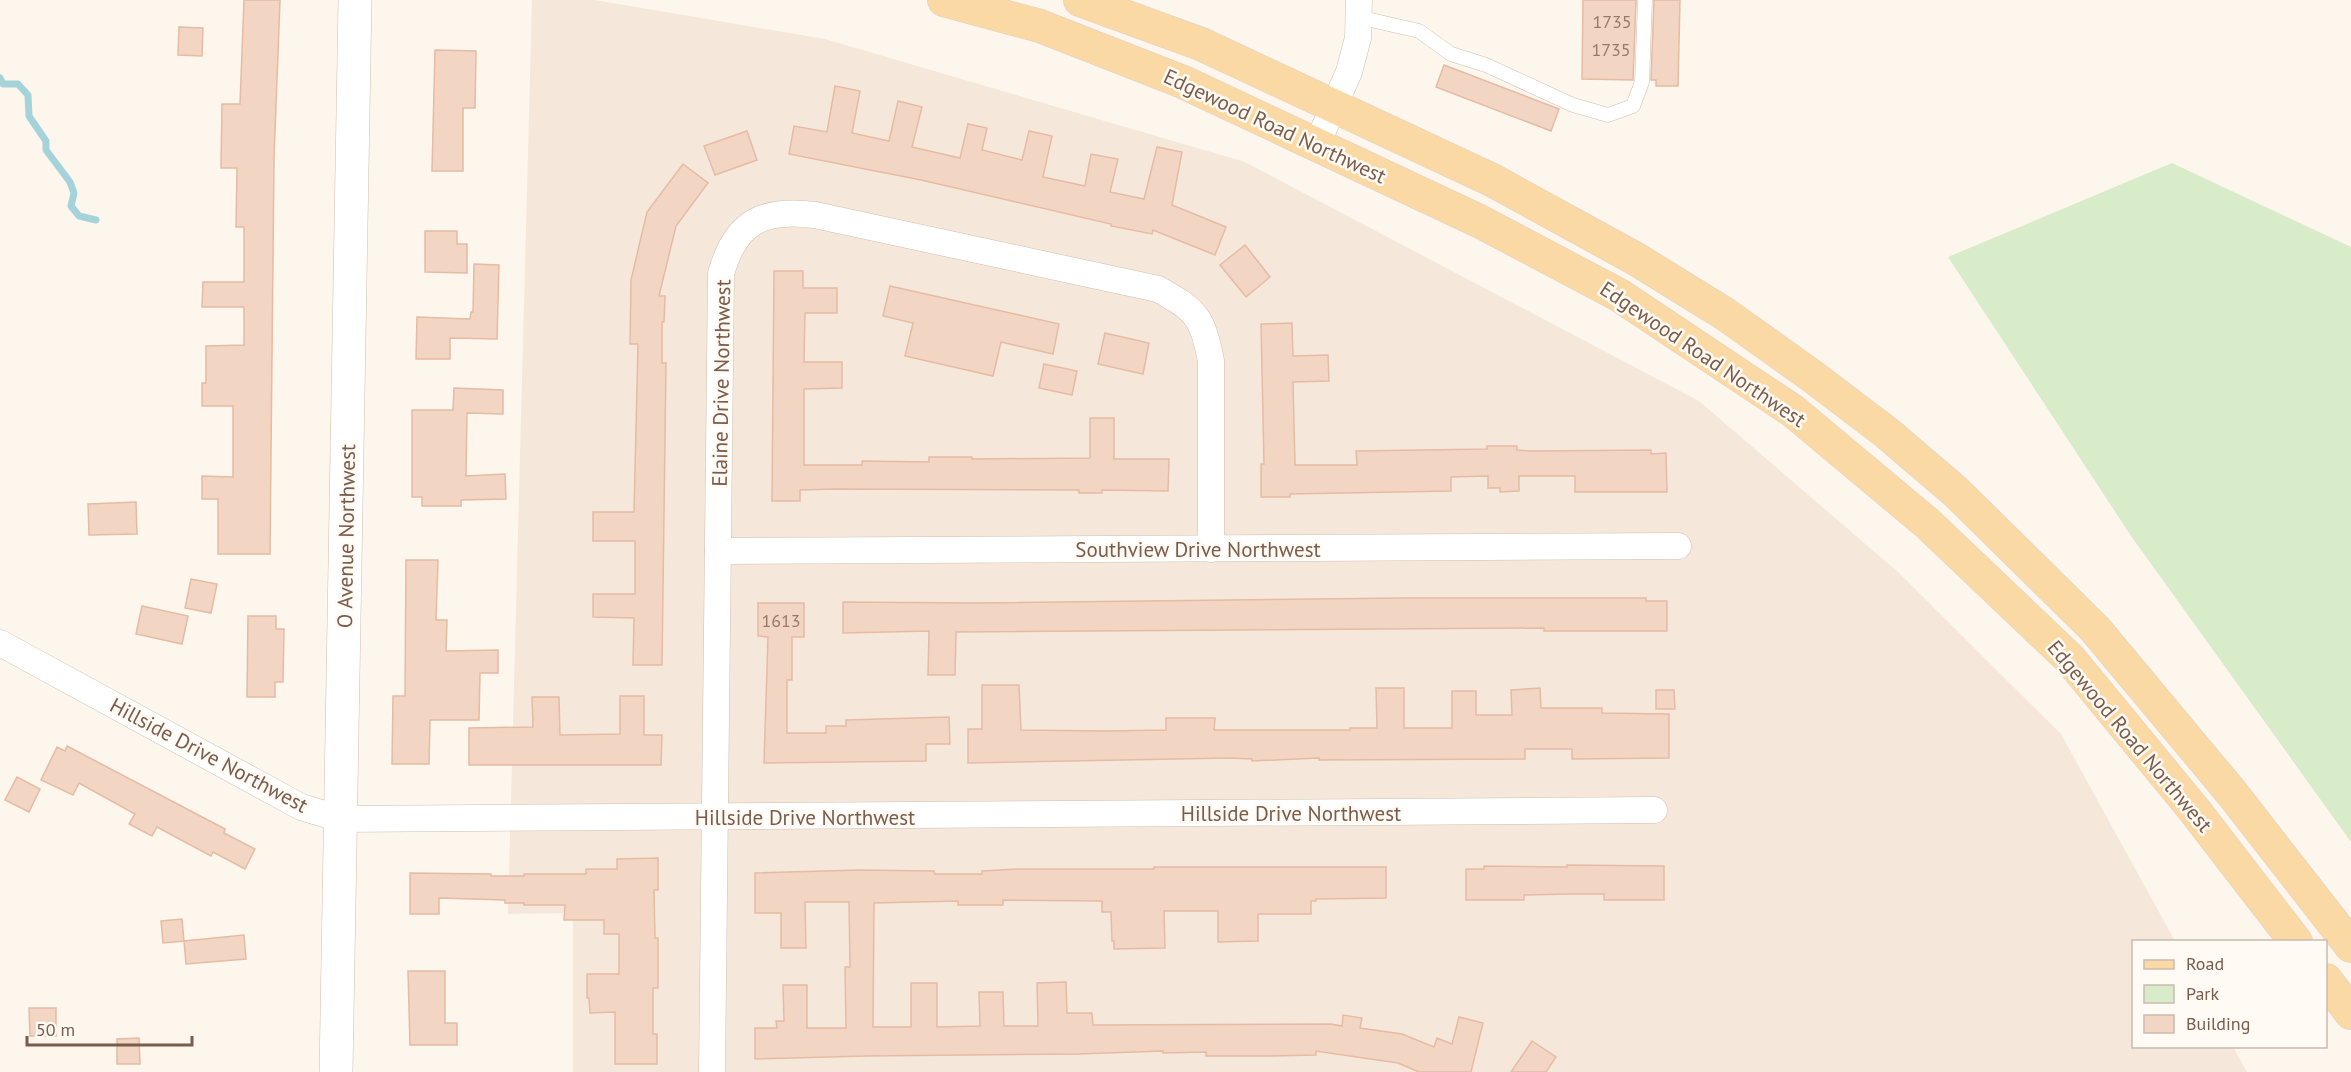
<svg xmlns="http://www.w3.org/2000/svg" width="2351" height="1072" font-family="'PT Sans',sans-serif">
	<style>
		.residential { fill: #f5e8da }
		.green { fill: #d8ecc9 }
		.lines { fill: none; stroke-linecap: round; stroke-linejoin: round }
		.stream { stroke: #a5d3da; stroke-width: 7 }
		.building { fill: #f3d5c3; stroke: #e6bba3; stroke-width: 1.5 }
		.service-casing { stroke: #d1beb0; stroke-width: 15 }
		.minor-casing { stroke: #d1beb0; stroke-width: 27 }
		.tertiary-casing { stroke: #d1beb0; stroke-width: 34 }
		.primary-casing { stroke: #dad1cd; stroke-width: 34 }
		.service { stroke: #fff; stroke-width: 14 }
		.minor { stroke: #fff; stroke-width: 26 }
		.tertiary { stroke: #fff; stroke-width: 33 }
		.primary { stroke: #fbd9a5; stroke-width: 33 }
		.labels { text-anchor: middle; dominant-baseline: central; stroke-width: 5; stroke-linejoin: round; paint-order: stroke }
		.number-label { font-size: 18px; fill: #987a6a }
		.street-label { font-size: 21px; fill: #7a5c4d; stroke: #fffaf3 }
	</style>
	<rect width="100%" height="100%" fill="#fdf6ec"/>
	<path class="residential" d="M 532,0 L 595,0 L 825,39 L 1245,162 L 1699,401 L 1898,572 L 2061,734 L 2175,941 L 2134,942 L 2134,1046 L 2233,1047 L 2247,1072 L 573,1072 L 573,913 L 508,914 Z"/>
	<path class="green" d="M 2172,163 L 2351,247 L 2351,842 L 2131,536 L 1948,257 Z"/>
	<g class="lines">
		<path class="stream" d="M 0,78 L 3,84 L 18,84 L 28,95 L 29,116 L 46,141 L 46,150 L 70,182 L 74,193 L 71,206 L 79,216 L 96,220"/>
	</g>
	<g class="building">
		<path d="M 244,0 L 280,0 L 274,158 L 270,554 L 218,554 L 218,499 L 202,499 L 202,476 L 233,477 L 233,406 L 202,406 L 202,383 L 206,383 L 206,346 L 244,345 L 244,307 L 202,307 L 203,282 L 244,282 L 244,227 L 236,227 L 237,168 L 221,168 L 222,104 L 240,104 Z"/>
		<path d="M 1583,0 L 1636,0 L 1633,80 L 1582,79 Z"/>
		<path d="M 1654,0 L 1680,0 L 1678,86 L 1656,86 L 1656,80 L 1651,80 Z"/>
		<path d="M 179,27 L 203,28 L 202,56 L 178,55 Z"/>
		<path d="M 435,50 L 476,51 L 475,108 L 463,108 L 463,171 L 432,171 Z"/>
		<path d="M 1444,65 L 1559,109 L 1551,131 L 1436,87 Z"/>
		<path d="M 835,86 L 860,91 L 852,133 L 889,141 L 898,101 L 922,107 L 912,147 L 960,158 L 968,124 L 987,128 L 982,150 L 1022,160 L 1029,131 L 1052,136 L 1043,177 L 1085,186 L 1091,154 L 1118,159 L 1110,192 L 1144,199 L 1157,147 L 1182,152 L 1172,205 L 1226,227 L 1215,255 L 1153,230 L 1152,234 L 1111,226 L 1111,224 L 921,180 L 789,154 L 794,126 L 827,132 Z"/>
		<path d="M 747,131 L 757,160 L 715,175 L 704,146 Z"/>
		<path d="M 683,164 L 708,183 L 676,226 L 659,296 L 665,296 L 664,322 L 662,322 L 662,363 L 666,363 L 662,665 L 633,665 L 634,618 L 593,617 L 593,594 L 635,594 L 635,541 L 593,541 L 593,512 L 634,512 L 638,344 L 630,344 L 631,280 L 647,212 Z"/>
		<path d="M 425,231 L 457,231 L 457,244 L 467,244 L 467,273 L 425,272 Z"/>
		<path d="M 1245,245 L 1270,277 L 1246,297 L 1220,265 Z"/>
		<path d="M 474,264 L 499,265 L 497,339 L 450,338 L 450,359 L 416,359 L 417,317 L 470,319 L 471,312 L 473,312 Z"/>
		<path d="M 774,271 L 803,271 L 803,288 L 837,288 L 837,313 L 805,313 L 804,362 L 842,362 L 842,388 L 804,389 L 804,465 L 862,465 L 862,461 L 929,462 L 929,457 L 972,457 L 972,459 L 1090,458 L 1090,418 L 1114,418 L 1114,459 L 1169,459 L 1168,491 L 1102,490 L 1102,493 L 1079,493 L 1079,490 L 835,489 L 800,490 L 800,501 L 772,501 Z"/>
		<path d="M 890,286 L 1059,324 L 1053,354 L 1001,342 L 993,376 L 905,356 L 913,323 L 883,316 Z"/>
		<path d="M 1292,323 L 1293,356 L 1328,355 L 1329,381 L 1293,382 L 1295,465 L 1357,465 L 1356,451 L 1487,449 L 1487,446 L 1517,446 L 1517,450 L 1531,451 L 1651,450 L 1651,454 L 1666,453 L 1667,492 L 1575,492 L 1575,476 L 1519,476 L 1519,491 L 1500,492 L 1500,488 L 1488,488 L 1488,476 L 1451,477 L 1451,491 L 1290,494 L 1290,497 L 1261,497 L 1261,464 L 1264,464 L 1261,324 Z"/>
		<path d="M 1105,333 L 1149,343 L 1143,374 L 1098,364 Z"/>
		<path d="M 1044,364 L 1077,371 L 1072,395 L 1039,388 Z"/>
		<path d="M 454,388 L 503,390 L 503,414 L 467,413 L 466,476 L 505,474 L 506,499 L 461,500 L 461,506 L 422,506 L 422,497 L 412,497 L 412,410 L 453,410 Z"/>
		<path d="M 136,502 L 137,534 L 89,535 L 88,504 Z"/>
		<path d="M 406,560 L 438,560 L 436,620 L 447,620 L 446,651 L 498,650 L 498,673 L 480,673 L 479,720 L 430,720 L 429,764 L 392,764 L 393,696 L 405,696 Z"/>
		<path d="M 191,579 L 217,584 L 211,613 L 185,608 Z"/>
		<path d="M 1402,598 L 1646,598 L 1646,601 L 1667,601 L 1667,631 L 1544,631 L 1544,628 L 956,632 L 955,675 L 928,675 L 929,631 L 843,633 L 843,602 L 975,603 Z"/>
		<path d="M 758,603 L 804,603 L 804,637 L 792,637 L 792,680 L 787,680 L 787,733 L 826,733 L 826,726 L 846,726 L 846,720 L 949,717 L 950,744 L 926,744 L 926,761 L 764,763 L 768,637 L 758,636 Z"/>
		<path d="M 142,606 L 188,616 L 182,644 L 136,634 Z"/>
		<path d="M 248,616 L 276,616 L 276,629 L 284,629 L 283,682 L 275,682 L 275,697 L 247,697 Z"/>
		<path d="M 982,685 L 1019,685 L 1021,730 L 1106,731 L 1166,730 L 1166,718 L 1215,718 L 1214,730 L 1350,730 L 1350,728 L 1377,728 L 1376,688 L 1404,688 L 1404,728 L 1452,728 L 1452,691 L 1476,691 L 1476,715 L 1512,715 L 1511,690 L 1540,688 L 1541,708 L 1602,708 L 1602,713 L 1669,714 L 1669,758 L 1572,759 L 1572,749 L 1525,749 L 1525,759 L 1319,760 L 1319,758 L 1252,761 L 1252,759 L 1229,758 L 968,763 L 968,729 L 982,729 Z"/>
		<path d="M 1656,690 L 1674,690 L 1675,709 L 1656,709 Z"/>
		<path d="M 620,696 L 644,696 L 644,735 L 662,735 L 661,765 L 469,765 L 469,728 L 533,727 L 532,697 L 559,697 L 560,735 L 620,734 Z"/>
		<path d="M 67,746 L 225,829 L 224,833 L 255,849 L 245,869 L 213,852 L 211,856 L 157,827 L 152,836 L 129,824 L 135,814 L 79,783 L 73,795 L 41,780 L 57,747 L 65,751 Z"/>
		<path d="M 17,777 L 40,789 L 29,812 L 5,800 Z"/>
		<path d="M 658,858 L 658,890 L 654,890 L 655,938 L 658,938 L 658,988 L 653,988 L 653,1034 L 657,1034 L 657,1064 L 615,1064 L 615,1012 L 590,1013 L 589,998 L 587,998 L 587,974 L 619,974 L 619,934 L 604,934 L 604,920 L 564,920 L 565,905 L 524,905 L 524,903 L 505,903 L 505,900 L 439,898 L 439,914 L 410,914 L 410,873 L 491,874 L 491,876 L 524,876 L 524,874 L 586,874 L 586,869 L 617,869 L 617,859 Z"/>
		<path d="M 1567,865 L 1664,866 L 1664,900 L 1604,900 L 1604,894 L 1569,894 L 1524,895 L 1524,900 L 1466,900 L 1466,869 L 1484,869 L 1484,866 L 1567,867 Z"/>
		<path d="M 1154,867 L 1386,867 L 1386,898 L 1316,899 L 1316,901 L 1311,901 L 1311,914 L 1258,914 L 1258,941 L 1218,942 L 1218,911 L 1164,911 L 1165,948 L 1114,949 L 1114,941 L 1112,941 L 1111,912 L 1102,912 L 1102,901 L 1003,900 L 1003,905 L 958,905 L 958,901 L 874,903 L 873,1027 L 911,1027 L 911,983 L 937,983 L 937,1027 L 980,1026 L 979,992 L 1003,992 L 1004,1026 L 1038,1026 L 1037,983 L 1066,982 L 1067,1013 L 1092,1013 L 1093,1025 L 1331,1024 L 1342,1026 L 1343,1015 L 1362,1018 L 1360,1028 L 1402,1034 L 1434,1047 L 1437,1038 L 1452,1044 L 1459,1017 L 1483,1023 L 1471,1072 L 1419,1072 L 1398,1063 L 1316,1051 L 1316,1055 L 1272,1056 L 1206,1056 L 1206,1052 L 1163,1053 L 1163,1051 L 1079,1054 L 867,1056 L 755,1059 L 755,1028 L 777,1028 L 776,1021 L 784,1021 L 783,985 L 807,985 L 807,1028 L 846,1028 L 845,967 L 850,967 L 849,902 L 805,902 L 806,948 L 781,948 L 781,913 L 755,913 L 755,873 L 860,870 L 934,871 L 935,874 L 982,874 L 982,871 L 1017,869 L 1154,869 Z"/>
		<path d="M 182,919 L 184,941 L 163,943 L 161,921 Z"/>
		<path d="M 244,935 L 246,959 L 186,964 L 184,941 Z"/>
		<path d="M 408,971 L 445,971 L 445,1023 L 457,1023 L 457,1045 L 410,1045 Z"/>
		<path d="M 29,1008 L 56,1008 L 56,1036 L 30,1036 Z"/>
		<path d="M 139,1038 L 140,1064 L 117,1064 L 117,1039 Z"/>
		<path d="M 1532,1041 L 1556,1057 L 1546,1072 L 1511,1072 Z"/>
	</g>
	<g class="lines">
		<defs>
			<path id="service" d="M 1358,17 L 1419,31 L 1451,54 L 1486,65 L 1573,105 L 1608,115 L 1633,106 L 1642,82 L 1645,0"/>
			<g id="minor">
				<path d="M 1317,144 L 1349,72 L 1358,38 L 1359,0"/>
				<path d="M 718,551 L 1678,546"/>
				<path d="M 0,643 L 301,807 L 341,819 L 1654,810"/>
				<path d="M 712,1072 L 721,274 C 735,222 763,208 815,215 L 1158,289 C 1197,311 1202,316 1211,361 L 1211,549"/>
			</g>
			<path id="tertiary" d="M 336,1072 L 355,0"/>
			<g id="primary">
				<path d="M 944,0 L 1040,26 L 1183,82 L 1479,221 L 1619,295 L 1793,411 L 1927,523 L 2070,659 L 2195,811 L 2296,942"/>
				<path d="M 1080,0 L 1201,44 L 1492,180 L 1636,259 L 1725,314 L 1812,376 L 1887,433 L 1956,492 L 2095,629 L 2231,792 L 2351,946"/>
				<path d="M 2326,980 L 2351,1013"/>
			</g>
		</defs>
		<use href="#service" class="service-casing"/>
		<use href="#minor" class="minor-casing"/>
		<use href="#tertiary" class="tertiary-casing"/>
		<use href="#primary" class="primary-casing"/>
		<use href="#service" class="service"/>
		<use href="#minor" class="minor"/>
		<use href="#tertiary" class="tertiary"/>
		<use href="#primary" class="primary"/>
	</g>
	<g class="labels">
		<g class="number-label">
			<text x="1612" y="21">1735</text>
			<text x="1611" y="49">1735</text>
			<text x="781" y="620">1613</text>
		</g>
		<g class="street-label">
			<text transform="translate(1275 126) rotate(25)">Edgewood Road Northwest</text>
			<text transform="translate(1703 354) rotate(34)">Edgewood Road Northwest</text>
			<text transform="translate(721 383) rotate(-89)">Elaine Drive Northwest</text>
			<text transform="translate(346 536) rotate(-89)">O Avenue Northwest</text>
			<text x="1198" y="549">Southview Drive Northwest</text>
			<text transform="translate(2130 736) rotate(50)">Edgewood Road Northwest</text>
			<text transform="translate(209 755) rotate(28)">Hillside Drive Northwest</text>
			<text x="1291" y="813">Hillside Drive Northwest</text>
			<text x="805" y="817">Hillside Drive Northwest</text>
		</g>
	</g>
	<rect x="2132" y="940" width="195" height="108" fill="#fffaf3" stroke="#cabbb1" stroke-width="1.5"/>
	<rect x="2144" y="960" width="30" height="9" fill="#fbd9a5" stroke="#cabbb1" stroke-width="1.5"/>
	<text x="2186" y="970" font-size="18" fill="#7a5c4d">Road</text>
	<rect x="2144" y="985" width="30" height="18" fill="#d8ecc9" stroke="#cabbb1" stroke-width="1.5"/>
	<text x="2186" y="1000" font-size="18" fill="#7a5c4d">Park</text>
	<rect x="2144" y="1015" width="30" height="18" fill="#f3d5c3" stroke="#cabbb1" stroke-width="1.5"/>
	<text x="2186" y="1030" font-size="18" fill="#7a5c4d">Building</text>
	<path d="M27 1036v9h165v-9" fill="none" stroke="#7a5c4d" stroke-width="3"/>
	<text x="36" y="1036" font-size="18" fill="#7a5c4d" stroke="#fffaf3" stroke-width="4.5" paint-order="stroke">50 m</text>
</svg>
